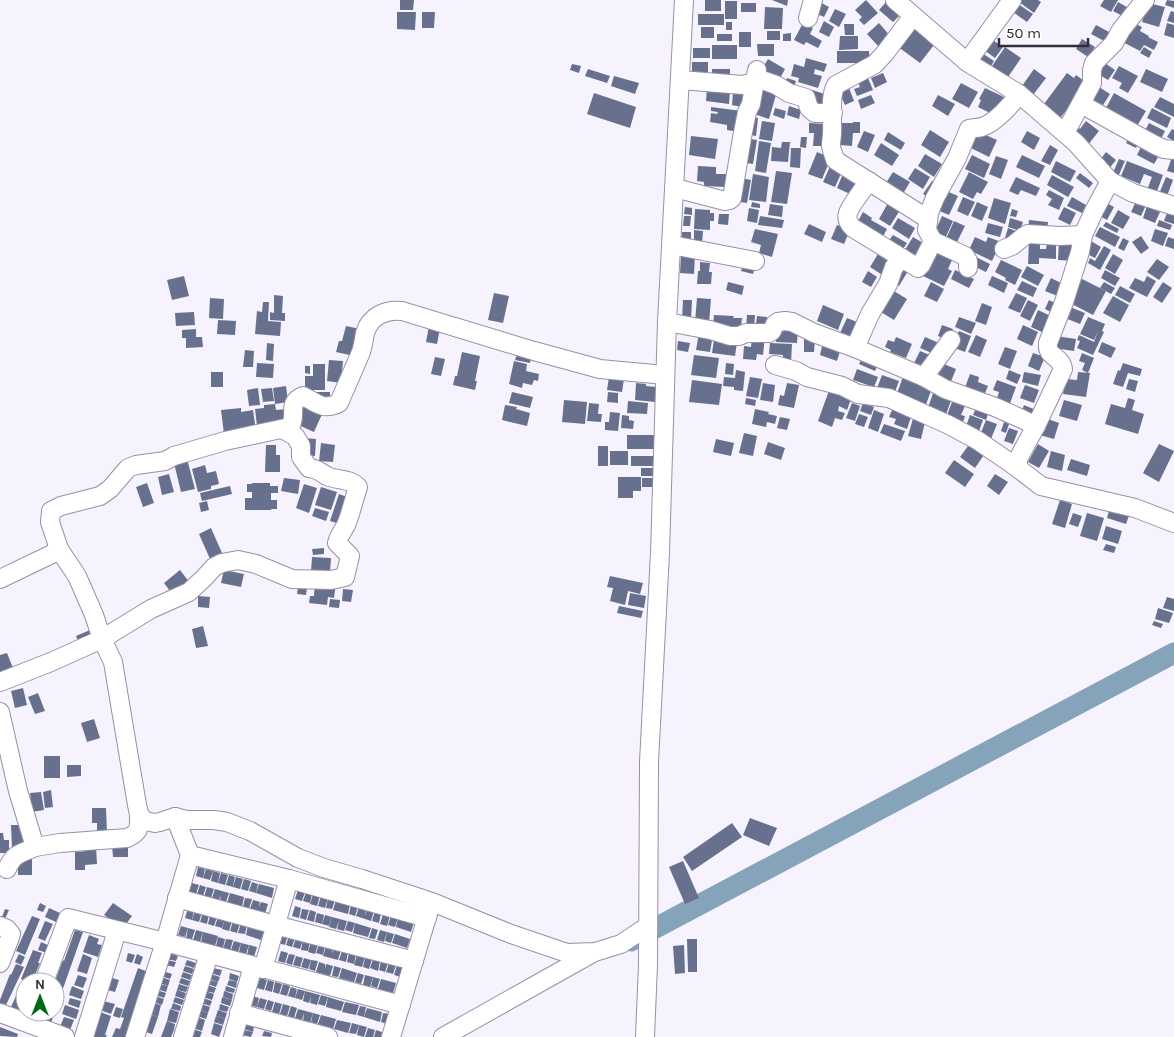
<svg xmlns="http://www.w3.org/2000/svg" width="1174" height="1037" font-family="Karla,sans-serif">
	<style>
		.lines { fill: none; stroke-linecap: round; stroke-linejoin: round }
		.river { stroke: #85a3b9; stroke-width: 21 }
		.building { fill: #67718e }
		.minor-casing { stroke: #978fa6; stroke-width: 20 }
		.minor { stroke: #fff; stroke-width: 18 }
	</style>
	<rect width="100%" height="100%" fill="#f7f3fe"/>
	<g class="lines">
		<path class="river" d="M 631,941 L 1174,653"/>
	</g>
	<g class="building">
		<path d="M 400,0 L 414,0 L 413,10 L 400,10 Z"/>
		<rect x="705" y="0" width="16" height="11"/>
		<path d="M 772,0 L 788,0 L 787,6 Z"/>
		<path d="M 866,0 L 878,13 L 864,25 L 859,20 L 862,17 L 855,10 Z"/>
		<path d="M 1020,0 L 1038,0 L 1041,2 L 1034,13 L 1019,2 Z"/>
		<path d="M 1104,0 L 1118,0 L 1111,12 L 1100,6 Z"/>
		<path d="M 1167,0 L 1174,1 L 1174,8 L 1165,5 Z"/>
		<rect x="725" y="1" width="12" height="18"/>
		<path d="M 818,1 L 829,7 L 824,17 L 812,12 Z"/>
		<path d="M 887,1 L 901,14 L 893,22 L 879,10 Z"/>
		<path d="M 1118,2 L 1132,10 L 1128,19 L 1113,11 Z"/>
		<rect x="741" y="3" width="15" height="9"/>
		<path d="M 1148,3 L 1165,7 L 1159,27 L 1142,22 Z"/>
		<path d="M 1018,4 L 1033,14 L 1027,22 L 1013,12 Z"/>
		<path d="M 765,7 L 783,8 L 782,29 L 764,29 Z"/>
		<path d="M 835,9 L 846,14 L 839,27 L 829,21 Z"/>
		<path d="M 1171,11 L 1174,12 L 1174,23 L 1167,21 Z"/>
		<path d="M 397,12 L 416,12 L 415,30 L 397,29 Z"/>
		<path d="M 422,12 L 435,12 L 434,28 L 422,28 Z"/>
		<rect x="698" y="14" width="26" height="11"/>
		<path d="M 824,21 L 834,27 L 829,37 L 819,32 Z"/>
		<path d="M 1130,21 L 1142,27 L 1140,31 L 1149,36 L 1148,37 L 1158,42 L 1154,50 L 1144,45 L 1140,51 L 1119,40 Z"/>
		<rect x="726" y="22" width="6" height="8"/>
		<path d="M 803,23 L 813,28 L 810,34 L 822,41 L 818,48 L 806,42 L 804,45 L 794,40 Z"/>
		<path d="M 879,23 L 891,37 L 879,47 L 867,34 Z"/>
		<path d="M 1167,23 L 1174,25 L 1174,38 L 1164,35 Z"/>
		<path d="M 844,24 L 854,24 L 854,35 L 845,35 Z"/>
		<path d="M 1096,25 L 1111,33 L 1106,42 L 1091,34 Z"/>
		<rect x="701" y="27" width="13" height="11"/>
		<path d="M 912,27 L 934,45 L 920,63 L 897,46 Z"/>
		<rect x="767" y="31" width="13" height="9"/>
		<rect x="739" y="32" width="12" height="15"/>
		<path d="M 791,33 L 791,41 L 783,41 L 783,34 Z"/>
		<rect x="717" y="34" width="15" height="7"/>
		<path d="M 840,36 L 858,36 L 858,49 L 839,50 Z"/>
		<path d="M 991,39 L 1003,47 L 995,58 L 984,50 Z"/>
		<path d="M 1082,39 L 1095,47 L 1088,57 L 1076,49 Z"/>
		<path d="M 757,44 L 774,44 L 774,56 L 758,56 Z"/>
		<rect x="712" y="45" width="25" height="14"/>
		<path d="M 1005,47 L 1021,58 L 1008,77 L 992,66 Z"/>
		<path d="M 1144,47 L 1152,52 L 1149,58 L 1140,53 Z"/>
		<rect x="693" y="48" width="17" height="10"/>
		<path d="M 837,51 L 869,51 L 870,65 L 861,63 L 837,63 Z"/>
		<path d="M 982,53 L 994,61 L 989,69 L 977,61 Z"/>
		<path d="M 806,58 L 827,64 L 824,72 L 815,69 L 814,74 L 822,76 L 818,88 L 798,82 L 799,78 L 791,76 L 794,64 L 804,67 Z"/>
		<path d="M 768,59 L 785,69 L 777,84 L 759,74 Z"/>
		<path d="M 1102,61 L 1115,70 L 1108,80 L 1095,72 Z"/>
		<rect x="692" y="62" width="16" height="12"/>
		<path d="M 572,64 L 581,66 L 579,73 L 570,70 Z"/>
		<path d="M 1119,66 L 1138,76 L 1128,93 L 1119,88 L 1122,83 L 1112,78 Z"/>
		<path d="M 588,69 L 610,76 L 607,83 L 585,76 Z"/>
		<rect x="712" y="69" width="18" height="11"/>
		<path d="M 1034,69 L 1046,78 L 1033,95 L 1022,86 Z"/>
		<path d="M 1146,69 L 1168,79 L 1162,92 L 1140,82 Z"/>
		<path d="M 865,71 L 873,90 L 857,96 L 854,89 L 860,87 L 855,75 Z"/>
		<path d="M 883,73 L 887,82 L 875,88 L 871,78 Z"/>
		<path d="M 1067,73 L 1074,78 L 1076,75 L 1087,83 L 1058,121 L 1041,108 Z"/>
		<path d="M 614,76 L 639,83 L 635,94 L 611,86 Z"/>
		<path d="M 787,78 L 796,81 L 793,91 L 783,88 Z"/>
		<path d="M 760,83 L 778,88 L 769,119 L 751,113 Z"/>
		<path d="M 961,83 L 978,92 L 969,108 L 952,99 Z"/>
		<path d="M 1096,85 L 1110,94 L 1100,110 L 1086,100 Z"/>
		<path d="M 707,88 L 730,91 L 729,104 L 706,101 Z"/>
		<path d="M 849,88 L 854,101 L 845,105 L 839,92 Z"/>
		<path d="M 985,88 L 1006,98 L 996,116 L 978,107 L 981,100 L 979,99 Z"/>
		<path d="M 812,90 L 828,95 L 825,107 L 809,102 Z"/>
		<path d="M 733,92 L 749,94 L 747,108 L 732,105 Z"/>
		<path d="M 594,93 L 636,107 L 630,128 L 587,114 Z"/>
		<path d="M 1114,93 L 1146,111 L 1137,126 L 1106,108 Z"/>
		<path d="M 871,95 L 875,103 L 861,109 L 858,100 Z"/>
		<path d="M 938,95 L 955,104 L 948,116 L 932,106 Z"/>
		<path d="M 1160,97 L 1174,104 L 1174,117 L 1154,107 Z"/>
		<path d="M 789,106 L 801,110 L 799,119 L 787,115 Z"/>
		<path d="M 711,107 L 742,111 L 739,132 L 727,130 L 727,125 L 710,122 L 711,113 L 717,114 L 718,112 L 711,111 Z"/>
		<path d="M 775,108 L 786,111 L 784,119 L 773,115 Z"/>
		<path d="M 1152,108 L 1171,118 L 1167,128 L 1147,118 Z"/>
		<path d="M 747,117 L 758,118 L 756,136 L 745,134 Z"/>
		<path d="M 762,121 L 775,123 L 772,141 L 759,139 Z"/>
		<path d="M 1086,121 L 1099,131 L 1087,146 L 1072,135 L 1078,127 L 1080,129 Z"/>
		<path d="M 853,122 L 860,122 L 860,133 L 853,133 L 852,146 L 840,145 L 841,123 L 853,123 Z"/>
		<path d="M 809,123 L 826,124 L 825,146 L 813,146 L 814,133 L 809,133 Z"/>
		<path d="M 1149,123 L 1165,131 L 1160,141 L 1144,133 Z"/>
		<path d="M 1172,129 L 1174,130 L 1174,141 L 1167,137 Z"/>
		<path d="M 930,130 L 949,142 L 940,157 L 921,145 Z"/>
		<path d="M 864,131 L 875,135 L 868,152 L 857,147 Z"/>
		<path d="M 1027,131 L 1040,138 L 1034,150 L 1021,142 Z"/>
		<path d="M 888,132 L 905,143 L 901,150 L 884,140 Z"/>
		<path d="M 979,132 L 997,140 L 989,157 L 971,148 Z"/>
		<path d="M 1130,135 L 1140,140 L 1136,148 L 1126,143 Z"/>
		<path d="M 691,136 L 718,139 L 715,159 L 689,155 Z"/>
		<path d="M 801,137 L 807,137 L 806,148 L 800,147 Z"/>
		<path d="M 744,138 L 757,140 L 753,164 L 740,162 Z"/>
		<path d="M 759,141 L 771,143 L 766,173 L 755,171 Z"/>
		<path d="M 782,142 L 790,142 L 788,162 L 771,161 L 772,147 L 781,148 Z"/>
		<path d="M 881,143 L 899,155 L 892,166 L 874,155 Z"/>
		<path d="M 1143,143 L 1161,152 L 1154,164 L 1137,155 Z"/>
		<path d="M 1050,145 L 1058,150 L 1050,165 L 1041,161 Z"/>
		<path d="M 791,148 L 801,148 L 800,168 L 790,167 Z"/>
		<path d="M 817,152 L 831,158 L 822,179 L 808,174 Z"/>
		<path d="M 1106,152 L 1116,160 L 1108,170 L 1098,163 Z"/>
		<path d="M 925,154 L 942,164 L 934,177 L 918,166 Z"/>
		<path d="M 972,155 L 990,164 L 984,178 L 965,169 Z"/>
		<path d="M 1022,155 L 1045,166 L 1039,178 L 1016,167 Z"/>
		<path d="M 996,156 L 1008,160 L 1001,179 L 989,174 Z"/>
		<path d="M 1172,157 L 1174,158 L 1174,173 L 1167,171 Z"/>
		<path d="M 1119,159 L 1125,161 L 1118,177 L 1112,175 Z"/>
		<path d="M 1056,161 L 1076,171 L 1070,182 L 1051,172 Z"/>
		<path d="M 1127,161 L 1163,175 L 1156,194 L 1147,190 L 1152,177 L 1144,174 L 1140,184 L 1121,176 Z"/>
		<path d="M 832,162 L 844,167 L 835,187 L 823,182 Z"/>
		<path d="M 698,166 L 716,167 L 716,174 L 726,174 L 725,187 L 704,186 L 704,182 L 697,181 Z"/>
		<path d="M 915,168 L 930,177 L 923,189 L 908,179 Z"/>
		<path d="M 845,169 L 858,175 L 850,194 L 837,188 Z"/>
		<path d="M 776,171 L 792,173 L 787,204 L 771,202 Z"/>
		<path d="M 893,172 L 910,182 L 901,197 L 884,186 Z"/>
		<path d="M 969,172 L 988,182 L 981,194 L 977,192 L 973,199 L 959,192 Z"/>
		<path d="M 1080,173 L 1093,183 L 1089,188 L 1076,178 Z"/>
		<path d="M 753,174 L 769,177 L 766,202 L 749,200 Z"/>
		<path d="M 1052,175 L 1074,187 L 1068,197 L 1047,185 Z"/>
		<path d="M 736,177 L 751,180 L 747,203 L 733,201 Z"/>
		<path d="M 1016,177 L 1040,188 L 1036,196 L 1021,190 L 1018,195 L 1009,191 Z"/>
		<path d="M 1166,177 L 1173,180 L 1167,196 L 1159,194 Z"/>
		<path d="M 932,181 L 939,185 L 931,199 L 923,194 Z"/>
		<path d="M 944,190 L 958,196 L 949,215 L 935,209 Z"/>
		<path d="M 1049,190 L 1064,198 L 1059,210 L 1048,205 L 1052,199 L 1046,195 Z"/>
		<path d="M 963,197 L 975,202 L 968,216 L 957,211 Z"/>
		<path d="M 1072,197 L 1086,205 L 1082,213 L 1067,206 Z"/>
		<path d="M 994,198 L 1011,203 L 1005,224 L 988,218 Z"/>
		<path d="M 1137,199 L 1147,203 L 1141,216 L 1131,212 Z"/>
		<path d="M 1103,201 L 1114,207 L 1107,220 L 1096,214 Z"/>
		<path d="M 752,202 L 760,204 L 760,208 L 751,207 Z"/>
		<path d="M 977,202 L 988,207 L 982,221 L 971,216 Z"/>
		<path d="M 888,203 L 900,210 L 890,226 L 879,219 Z"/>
		<path d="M 770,204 L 783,206 L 782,217 L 768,215 Z"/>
		<path d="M 1147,206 L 1160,212 L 1155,223 L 1143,218 Z"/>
		<path d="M 685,207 L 692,208 L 692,215 L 684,214 Z"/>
		<path d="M 1064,207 L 1076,213 L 1070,225 L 1058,219 Z"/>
		<path d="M 749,208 L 759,210 L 757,223 L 747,221 Z"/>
		<path d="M 695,209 L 710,210 L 710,213 L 714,213 L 714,221 L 710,221 L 710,230 L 694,229 Z"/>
		<path d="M 1012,209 L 1018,211 L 1016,217 L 1010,216 Z"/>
		<path d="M 1118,210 L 1130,217 L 1123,229 L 1111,223 Z"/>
		<path d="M 863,212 L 872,218 L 871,220 L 887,229 L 881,240 L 857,223 Z"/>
		<path d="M 1167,213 L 1174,215 L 1174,224 L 1164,221 Z"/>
		<path d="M 719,214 L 729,214 L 728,225 L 718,224 Z"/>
		<path d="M 684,216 L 691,216 L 690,226 L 683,226 Z"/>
		<path d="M 760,216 L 784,220 L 782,228 L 758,225 Z"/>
		<path d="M 942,216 L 953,221 L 944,241 L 933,236 Z"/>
		<path d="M 898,218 L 915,228 L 909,239 L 892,228 Z"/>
		<path d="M 1010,218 L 1023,222 L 1020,231 L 1008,227 Z"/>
		<path d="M 1029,220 L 1048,222 L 1047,232 L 1028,230 Z"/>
		<path d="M 1159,220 L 1172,225 L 1170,230 L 1157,226 Z"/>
		<path d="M 954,221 L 965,226 L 955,246 L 945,241 Z"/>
		<path d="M 1106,222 L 1119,229 L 1117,233 L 1103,226 Z"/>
		<path d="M 988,223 L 1003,227 L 1000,237 L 985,233 Z"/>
		<path d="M 809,224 L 826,232 L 822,242 L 804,234 Z"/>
		<path d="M 837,225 L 850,230 L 844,244 L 831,239 Z"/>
		<path d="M 1100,227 L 1120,237 L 1115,247 L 1095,236 Z"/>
		<path d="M 1008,228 L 1016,231 L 1013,241 L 1005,238 Z"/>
		<path d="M 755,229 L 778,234 L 772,257 L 759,253 L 761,245 L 751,242 Z"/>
		<path d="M 1155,229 L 1168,233 L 1163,246 L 1151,241 Z"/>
		<path d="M 694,230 L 703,231 L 702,243 L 694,242 Z"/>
		<rect x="682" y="232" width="9" height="10"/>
		<path d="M 893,235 L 907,243 L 901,252 L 887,243 Z"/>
		<path d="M 1141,236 L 1149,248 L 1141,254 L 1132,242 Z"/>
		<path d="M 913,237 L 928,246 L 918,262 L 903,253 Z"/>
		<path d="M 975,237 L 986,242 L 988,237 L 1001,242 L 992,261 L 969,250 Z"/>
		<path d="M 1168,237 L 1174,239 L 1174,249 L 1165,246 Z"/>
		<path d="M 1123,238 L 1129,241 L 1124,251 L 1118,248 Z"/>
		<path d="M 1029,241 L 1040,241 L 1040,249 L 1046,249 L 1047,241 L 1056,242 L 1056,259 L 1039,258 L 1039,264 L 1028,264 Z"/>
		<path d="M 1059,241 L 1077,242 L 1077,261 L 1058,260 Z"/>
		<path d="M 1091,241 L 1101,247 L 1095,258 L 1085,253 Z"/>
		<path d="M 1104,246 L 1111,250 L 1100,270 L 1088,263 L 1090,258 L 1095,261 Z"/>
		<path d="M 881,249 L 895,258 L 884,276 L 870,267 Z"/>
		<path d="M 934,249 L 953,258 L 948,269 L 952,271 L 944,286 L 923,276 Z"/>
		<path d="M 681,254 L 695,255 L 694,274 L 680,273 Z"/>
		<path d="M 1113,254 L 1123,260 L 1115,274 L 1105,268 Z"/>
		<path d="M 976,257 L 990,264 L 986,272 L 971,265 Z"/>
		<path d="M 1157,259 L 1169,267 L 1159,280 L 1147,272 Z"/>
		<path d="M 744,260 L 756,263 L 753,274 L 741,271 Z"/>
		<path d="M 1001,260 L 1022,270 L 1015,285 L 1005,280 L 1006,278 L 995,272 Z"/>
		<path d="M 700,262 L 710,263 L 709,272 L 712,272 L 711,284 L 697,284 L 698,271 L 700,271 Z"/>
		<path d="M 900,266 L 908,271 L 899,286 L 891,281 Z"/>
		<path d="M 1027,266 L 1044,275 L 1038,286 L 1021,277 Z"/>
		<path d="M 955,270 L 974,279 L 969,288 L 951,279 Z"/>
		<path d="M 1105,270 L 1120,278 L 1115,286 L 1101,278 Z"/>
		<path d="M 868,271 L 877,277 L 871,287 L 862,282 Z"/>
		<path d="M 184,276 L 189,296 L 172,300 L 167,280 Z"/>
		<path d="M 992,276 L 1008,283 L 1004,293 L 988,285 Z"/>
		<path d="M 1147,276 L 1156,281 L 1147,297 L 1129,288 L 1135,278 L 1144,282 Z"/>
		<path d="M 1051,278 L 1065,285 L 1060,297 L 1045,291 Z"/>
		<path d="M 1082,279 L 1106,291 L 1093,315 L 1070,303 Z"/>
		<path d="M 1022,281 L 1037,288 L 1033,297 L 1017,290 Z"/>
		<path d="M 728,282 L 744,286 L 742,295 L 726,290 Z"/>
		<path d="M 931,282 L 944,289 L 937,302 L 924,296 Z"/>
		<path d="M 1104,282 L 1115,288 L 1111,294 L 1100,288 Z"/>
		<path d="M 1163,282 L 1172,288 L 1162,303 L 1153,297 Z"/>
		<path d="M 1120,286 L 1135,294 L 1130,303 L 1115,295 Z"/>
		<path d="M 889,288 L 907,299 L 894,320 L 876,309 Z"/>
		<path d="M 494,293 L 509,296 L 503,323 L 488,320 Z"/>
		<path d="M 1016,293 L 1027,298 L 1020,313 L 1008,308 Z"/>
		<path d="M 274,295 L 283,296 L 282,313 L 285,313 L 285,321 L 270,320 L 270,312 L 274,313 Z"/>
		<path d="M 1113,296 L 1129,305 L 1120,322 L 1103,313 Z"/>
		<path d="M 210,298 L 224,299 L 223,319 L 209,318 Z"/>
		<path d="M 697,298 L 711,299 L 709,323 L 695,322 Z"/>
		<path d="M 683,300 L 692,300 L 691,321 L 682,320 Z"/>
		<path d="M 1028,300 L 1038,305 L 1030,321 L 1020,316 Z"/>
		<path d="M 1049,300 L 1061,306 L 1057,315 L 1045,309 Z"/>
		<path d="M 263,302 L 269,302 L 268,321 L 281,322 L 280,336 L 255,334 L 257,311 L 262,312 Z"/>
		<path d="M 982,303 L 992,307 L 986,325 L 975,321 Z"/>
		<path d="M 823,305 L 844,314 L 838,330 L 817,321 Z"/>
		<path d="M 1070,307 L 1085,313 L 1080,324 L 1065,318 Z"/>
		<path d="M 1038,310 L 1055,318 L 1044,333 L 1031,327 Z"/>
		<path d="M 194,312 L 195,325 L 176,326 L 175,313 Z"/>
		<path d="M 714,315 L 734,316 L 733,318 L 742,318 L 741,328 L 713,326 Z"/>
		<path d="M 747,315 L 755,315 L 754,329 L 746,329 Z"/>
		<path d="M 757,316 L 767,317 L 766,332 L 755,331 Z"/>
		<path d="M 959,317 L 976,323 L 971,334 L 955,327 Z"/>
		<path d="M 1088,317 L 1105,324 L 1102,331 L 1104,332 L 1093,355 L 1077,348 L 1080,341 L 1077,340 L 1079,335 L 1094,342 L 1098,331 L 1094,340 L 1080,334 Z"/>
		<path d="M 847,318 L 857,322 L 851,338 L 840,333 Z"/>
		<path d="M 218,320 L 236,321 L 235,335 L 217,334 Z"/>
		<path d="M 942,325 L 953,329 L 948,340 L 938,336 Z"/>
		<path d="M 1023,325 L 1038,332 L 1032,346 L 1017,339 Z"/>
		<path d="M 346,326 L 360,329 L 354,356 L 336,352 L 339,341 L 342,341 Z"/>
		<path d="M 429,326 L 440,328 L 437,344 L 426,342 Z"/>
		<path d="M 777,326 L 798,327 L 797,343 L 776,342 Z"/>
		<path d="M 196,329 L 196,337 L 202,337 L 203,347 L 186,348 L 186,338 L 182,338 L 182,330 Z"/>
		<path d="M 959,331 L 971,336 L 965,352 L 952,347 Z"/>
		<path d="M 699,333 L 713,335 L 710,352 L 696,350 Z"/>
		<path d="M 752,334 L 765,336 L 763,355 L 757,354 L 756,360 L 743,359 L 744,346 L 751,347 Z"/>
		<path d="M 976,335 L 987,340 L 980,357 L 968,352 Z"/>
		<path d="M 1056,336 L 1076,339 L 1074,351 L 1054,348 Z"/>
		<path d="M 896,337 L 912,344 L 906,358 L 890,352 L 891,350 L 885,347 L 888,340 L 894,342 Z"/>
		<path d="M 925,337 L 939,343 L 934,354 L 920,348 Z"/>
		<path d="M 804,338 L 815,339 L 814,352 L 804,352 Z"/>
		<path d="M 714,339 L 737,342 L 735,356 L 712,353 Z"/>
		<path d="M 678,341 L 690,343 L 688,352 L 677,350 Z"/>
		<path d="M 823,342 L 841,348 L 837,361 L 820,355 Z"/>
		<path d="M 1102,342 L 1116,348 L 1111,358 L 1098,352 Z"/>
		<path d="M 267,343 L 274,344 L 273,361 L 266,360 Z"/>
		<path d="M 770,343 L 792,344 L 791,363 L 783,362 L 783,355 L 769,354 Z"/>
		<path d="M 1005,347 L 1017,351 L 1010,369 L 998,364 Z"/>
		<path d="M 245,350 L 254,351 L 253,367 L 243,367 Z"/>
		<path d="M 518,351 L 532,354 L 530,363 L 515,360 Z"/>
		<path d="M 920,351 L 932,356 L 924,372 L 912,367 Z"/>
		<path d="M 462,352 L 480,356 L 475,381 L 477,381 L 475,390 L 453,385 L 455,376 L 457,376 Z"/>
		<path d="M 865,353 L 880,361 L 875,371 L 859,364 Z"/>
		<path d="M 1033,353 L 1045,357 L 1039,371 L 1028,366 Z"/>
		<path d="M 1082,353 L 1094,358 L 1088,373 L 1082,370 L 1085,363 L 1079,361 Z"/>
		<path d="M 694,355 L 719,358 L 716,378 L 691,375 Z"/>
		<path d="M 435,357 L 445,359 L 441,376 L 431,374 Z"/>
		<path d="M 329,360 L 343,361 L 341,383 L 327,381 Z"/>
		<path d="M 514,361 L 527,364 L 526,371 L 539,374 L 538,381 L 534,380 L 532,385 L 523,383 L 522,388 L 509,384 Z"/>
		<path d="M 939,362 L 956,369 L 950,384 L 933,377 Z"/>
		<path d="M 257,363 L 274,364 L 273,378 L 256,377 Z"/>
		<path d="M 726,363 L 734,364 L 733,375 L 725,374 Z"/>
		<path d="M 1123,363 L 1142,369 L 1140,376 L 1128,373 L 1123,387 L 1113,384 L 1118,370 L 1120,371 Z"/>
		<path d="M 313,364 L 325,364 L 325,390 L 305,390 L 305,376 L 313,376 Z"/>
		<path d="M 305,366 L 310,366 L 310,374 L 305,373 Z"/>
		<path d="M 857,369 L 878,377 L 874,387 L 853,380 Z"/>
		<path d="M 736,370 L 745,372 L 743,391 L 734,390 L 734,387 L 723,386 L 724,377 L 735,378 Z"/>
		<path d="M 1009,370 L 1021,375 L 1017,384 L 1006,379 Z"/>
		<rect x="211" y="372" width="12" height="15"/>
		<path d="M 1024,372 L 1041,375 L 1038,386 L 1022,382 Z"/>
		<path d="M 1078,372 L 1090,373 L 1086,397 L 1063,394 L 1066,379 L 1077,380 Z"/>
		<path d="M 904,374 L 932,388 L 924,410 L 895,399 Z"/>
		<path d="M 970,374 L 979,377 L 978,382 L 988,386 L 982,400 L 963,393 Z"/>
		<path d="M 882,375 L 899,381 L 893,397 L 876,391 Z"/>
		<path d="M 609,377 L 624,379 L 622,392 L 607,390 Z"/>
		<path d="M 750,377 L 762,379 L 758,398 L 746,396 Z"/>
		<path d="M 1129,379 L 1138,381 L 1135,392 L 1126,389 Z"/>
		<path d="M 692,380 L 722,384 L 719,405 L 689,402 Z"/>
		<path d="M 997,380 L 1016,387 L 1009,406 L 996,401 L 999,392 L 993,390 Z"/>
		<path d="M 636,383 L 646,384 L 646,386 L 656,387 L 655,402 L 635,400 Z"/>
		<path d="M 763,383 L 775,385 L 773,402 L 760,400 Z"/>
		<path d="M 787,383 L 799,385 L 794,408 L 778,405 L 780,395 L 784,396 Z"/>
		<path d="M 1025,385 L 1039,390 L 1034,403 L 1020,398 Z"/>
		<path d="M 286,386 L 288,402 L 275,404 L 273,388 Z"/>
		<path d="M 258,388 L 260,405 L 249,406 L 247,390 Z"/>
		<path d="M 272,388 L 274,401 L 263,402 L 261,389 Z"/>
		<path d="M 830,388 L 851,399 L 847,410 L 839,406 L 838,411 L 845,413 L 842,420 L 835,418 L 832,427 L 818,421 Z"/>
		<path d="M 935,388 L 953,395 L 944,420 L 926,413 Z"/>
		<rect x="317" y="392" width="13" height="7"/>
		<path d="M 512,392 L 533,397 L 530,408 L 509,403 Z"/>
		<path d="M 608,392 L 618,393 L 618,403 L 607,402 Z"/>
		<path d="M 746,398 L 756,400 L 755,406 L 745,404 Z"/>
		<path d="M 1128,398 L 1135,400 L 1132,410 L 1144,414 L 1138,434 L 1105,424 L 1111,404 L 1125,408 Z"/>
		<path d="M 564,400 L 587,402 L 585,424 L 562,422 Z"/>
		<path d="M 1064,400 L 1082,405 L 1077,421 L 1059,416 Z"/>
		<path d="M 628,401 L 648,403 L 647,414 L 627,413 Z"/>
		<path d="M 889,402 L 912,414 L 907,429 L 894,424 L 896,419 L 889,417 L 892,410 L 887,408 Z"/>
		<path d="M 952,402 L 965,406 L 961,415 L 965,416 L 962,425 L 946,418 Z"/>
		<path d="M 589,403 L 599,404 L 598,414 L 602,414 L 601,422 L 587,421 Z"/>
		<path d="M 852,403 L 860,406 L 855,421 L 846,418 Z"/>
		<path d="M 863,403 L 874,407 L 871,415 L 860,411 Z"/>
		<path d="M 978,403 L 990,408 L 986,420 L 973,415 Z"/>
		<path d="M 275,404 L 276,410 L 287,409 L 289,422 L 278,422 L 266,423 L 266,425 L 257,426 L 255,409 L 264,408 L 264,405 Z"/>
		<path d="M 304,404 L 323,412 L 314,432 L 296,424 Z"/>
		<path d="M 505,405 L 517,407 L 516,409 L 530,413 L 527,426 L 502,420 Z"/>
		<path d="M 1024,405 L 1038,411 L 1034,422 L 1020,416 Z"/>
		<path d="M 241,408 L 241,412 L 253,410 L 256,431 L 224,434 L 221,410 Z"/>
		<path d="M 755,409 L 769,412 L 768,414 L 777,416 L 775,424 L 767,422 L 766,427 L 752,424 Z"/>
		<path d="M 874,410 L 884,414 L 878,432 L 868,428 Z"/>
		<path d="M 610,412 L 620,413 L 618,431 L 605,430 L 605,422 L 609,422 Z"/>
		<path d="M 859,414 L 868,417 L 864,427 L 855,424 Z"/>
		<path d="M 622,415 L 629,416 L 629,420 L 634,421 L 633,429 L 621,428 Z"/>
		<path d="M 914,415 L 926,418 L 921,439 L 908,436 Z"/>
		<path d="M 970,415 L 983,420 L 978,434 L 965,429 Z"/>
		<path d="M 780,417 L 790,419 L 787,430 L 777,428 Z"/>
		<path d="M 1048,419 L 1059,423 L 1054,439 L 1036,434 Z"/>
		<path d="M 986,420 L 997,424 L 991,439 L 980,435 Z"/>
		<path d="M 1004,422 L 1009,424 L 1006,433 L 1001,431 Z"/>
		<path d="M 884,424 L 905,431 L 901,441 L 880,433 Z"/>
		<path d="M 1009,428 L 1018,431 L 1013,444 L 1004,441 Z"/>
		<path d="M 744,433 L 757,436 L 753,456 L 739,453 Z"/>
		<rect x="627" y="435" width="30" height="14"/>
		<path d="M 303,438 L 316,439 L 315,456 L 302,455 Z"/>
		<path d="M 716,439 L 734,443 L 731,456 L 713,452 Z"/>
		<path d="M 768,442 L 785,448 L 781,460 L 764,454 Z"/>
		<path d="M 971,442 L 986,452 L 975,468 L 960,457 Z"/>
		<path d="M 321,443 L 335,445 L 333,462 L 319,461 Z"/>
		<path d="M 1038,444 L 1049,451 L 1039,468 L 1028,462 Z"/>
		<path d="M 1159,444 L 1174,451 L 1159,482 L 1143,473 Z"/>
		<path d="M 266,445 L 276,445 L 276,455 L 280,455 L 280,472 L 265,472 Z"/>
		<rect x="598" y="446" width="10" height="20"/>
		<rect x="610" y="451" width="18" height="14"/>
		<path d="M 1051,451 L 1065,455 L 1062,471 L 1047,467 Z"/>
		<rect x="631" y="456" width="22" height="10"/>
		<path d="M 187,459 L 195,489 L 181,492 L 174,463 Z"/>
		<path d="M 1071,459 L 1090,465 L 1087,476 L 1067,470 Z"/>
		<path d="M 954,460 L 974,474 L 965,487 L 945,473 Z"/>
		<path d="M 205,465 L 207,473 L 216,471 L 219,484 L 211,486 L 211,489 L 198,492 L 192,469 Z"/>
		<rect x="641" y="468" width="14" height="8"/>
		<path d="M 169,474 L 174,492 L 162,495 L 158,477 Z"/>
		<path d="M 995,474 L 1008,482 L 999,495 L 987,486 Z"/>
		<path d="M 618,477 L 641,477 L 641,491 L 633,491 L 633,498 L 618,498 Z"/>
		<path d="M 284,478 L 300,480 L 298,494 L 281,491 Z"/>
		<rect x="642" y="478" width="12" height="9"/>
		<path d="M 147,483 L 154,503 L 143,507 L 136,487 Z"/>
		<path d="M 252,483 L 270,483 L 270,486 L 278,486 L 278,493 L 271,493 L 271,500 L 277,500 L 277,509 L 271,509 L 271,510 L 245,510 L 245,498 L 252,498 L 252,492 L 247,492 L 247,484 L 252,484 Z"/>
		<path d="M 304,484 L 317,488 L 309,513 L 296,508 Z"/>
		<path d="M 230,486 L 232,494 L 202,501 L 200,493 Z"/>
		<path d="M 321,487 L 337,492 L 331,510 L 315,505 Z"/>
		<path d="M 339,494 L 350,498 L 343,525 L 330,521 Z"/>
		<path d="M 1060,500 L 1072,504 L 1065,528 L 1052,524 Z"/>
		<path d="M 207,501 L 209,510 L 201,512 L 199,503 Z"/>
		<path d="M 1110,507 L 1130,513 L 1126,524 L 1107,518 Z"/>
		<path d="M 315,508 L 329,512 L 326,521 L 312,516 Z"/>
		<path d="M 1073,513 L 1082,516 L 1078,527 L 1069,524 Z"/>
		<path d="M 1087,513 L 1104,518 L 1097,541 L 1080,536 Z"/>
		<path d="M 1106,526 L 1122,531 L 1118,544 L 1102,539 Z"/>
		<path d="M 211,528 L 222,553 L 210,559 L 199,534 Z"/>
		<path d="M 1106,544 L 1116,547 L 1114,553 L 1103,550 Z"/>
		<path d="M 324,548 L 324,554 L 313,555 L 312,549 Z"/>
		<path d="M 312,557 L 331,558 L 330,573 L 311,572 Z"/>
		<path d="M 180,570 L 190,583 L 173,595 L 164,583 Z"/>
		<path d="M 224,570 L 244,574 L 241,587 L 221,583 Z"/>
		<path d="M 610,576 L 643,583 L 640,594 L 628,591 L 625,605 L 610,601 L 613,588 L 607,587 Z"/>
		<path d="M 299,579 L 308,580 L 306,595 L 297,594 Z"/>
		<path d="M 315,581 L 336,583 L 334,598 L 328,597 L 327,605 L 309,603 L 310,596 L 314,596 Z"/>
		<path d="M 343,589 L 353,590 L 351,602 L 342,601 Z"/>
		<path d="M 630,593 L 646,596 L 644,608 L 628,605 Z"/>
		<path d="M 198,596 L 210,597 L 209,608 L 198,607 Z"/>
		<path d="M 1167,597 L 1174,599 L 1174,611 L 1163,608 Z"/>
		<path d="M 330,599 L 340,600 L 339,608 L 329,607 Z"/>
		<path d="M 619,606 L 643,611 L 641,618 L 617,613 Z"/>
		<path d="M 1158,608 L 1173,613 L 1169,623 L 1155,619 Z"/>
		<path d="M 1154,621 L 1163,624 L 1161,628 L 1152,625 Z"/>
		<path d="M 203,626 L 208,646 L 196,648 L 192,629 Z"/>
		<path d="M 90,630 L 94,640 L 80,646 L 76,636 Z"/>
		<path d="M 7,653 L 15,673 L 0,678 L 0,655 Z"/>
		<path d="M 23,688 L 27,705 L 15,708 L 11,691 Z"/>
		<path d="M 38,693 L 45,711 L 35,714 L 28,697 Z"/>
		<path d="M 94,719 L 100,738 L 87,742 L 81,723 Z"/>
		<rect x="44" y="756" width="16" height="22"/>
		<path d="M 67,765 L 81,765 L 81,776 L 67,777 Z"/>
		<path d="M 51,790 L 53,807 L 45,808 L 43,792 Z"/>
		<path d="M 41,792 L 44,810 L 32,812 L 30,793 Z"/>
		<path d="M 92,808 L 106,808 L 107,833 L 97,834 L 97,823 L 92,823 Z"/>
		<path d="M 750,818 L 777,828 L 769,846 L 743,835 Z"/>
		<path d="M 732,823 L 742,837 L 692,871 L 683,857 Z"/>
		<path d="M 11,825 L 28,825 L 28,848 L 12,848 Z"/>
		<path d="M 0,833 L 3,833 L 4,840 L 9,840 L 9,853 L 0,853 Z"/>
		<path d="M 112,845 L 128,845 L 128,857 L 113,857 Z"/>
		<path d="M 96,846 L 97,864 L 85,865 L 85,870 L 75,870 L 75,852 L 87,851 L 87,847 Z"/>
		<rect x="18" y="859" width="14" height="16"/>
		<path d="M 683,861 L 699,898 L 685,904 L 669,867 Z"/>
		<path d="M 198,867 L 205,869 L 203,878 L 196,876 Z"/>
		<path d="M 206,869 L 213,871 L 210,880 L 203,878 Z"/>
		<path d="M 213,871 L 220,873 L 218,883 L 211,881 Z"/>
		<path d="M 221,873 L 228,875 L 225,885 L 218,883 Z"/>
		<path d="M 229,875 L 235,877 L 233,887 L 226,885 Z"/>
		<path d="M 236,877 L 243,879 L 240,889 L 233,887 Z"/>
		<path d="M 244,879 L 251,881 L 248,891 L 241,889 Z"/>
		<path d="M 252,882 L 258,884 L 256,893 L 249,891 Z"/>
		<path d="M 192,883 L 199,885 L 196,894 L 189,892 Z"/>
		<path d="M 259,884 L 274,888 L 272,898 L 256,893 Z"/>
		<path d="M 200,885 L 206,887 L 203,896 L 197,894 Z"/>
		<path d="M 207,887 L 214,889 L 211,898 L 204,897 Z"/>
		<path d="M 215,889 L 229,893 L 226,902 L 220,900 L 221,895 L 219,900 L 212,898 Z"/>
		<path d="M 298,890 L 305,892 L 302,901 L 295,899 Z"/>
		<path d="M 306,892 L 312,894 L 310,903 L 303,901 Z"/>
		<path d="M 230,893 L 244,897 L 242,907 L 227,903 Z"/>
		<path d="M 313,894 L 320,896 L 317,906 L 310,904 Z"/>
		<path d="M 321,896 L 328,898 L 325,908 L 318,906 Z"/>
		<path d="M 245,898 L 252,899 L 249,909 L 243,907 Z"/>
		<path d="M 328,898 L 335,900 L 332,909 L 326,908 Z"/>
		<path d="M 253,900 L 260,902 L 259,907 L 261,902 L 268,904 L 265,914 L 250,909 Z"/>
		<path d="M 336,900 L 343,902 L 342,908 L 343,902 L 350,904 L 348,914 L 333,910 Z"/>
		<path d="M 40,903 L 46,906 L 43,912 L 37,910 Z"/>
		<path d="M 113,903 L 132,916 L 123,928 L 104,915 Z"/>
		<path d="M 351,905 L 358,907 L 355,916 L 349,914 Z"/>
		<path d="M 295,906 L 301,908 L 299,918 L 292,916 Z"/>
		<path d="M 359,907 L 366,909 L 365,916 L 367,909 L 374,911 L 371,921 L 356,916 Z"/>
		<path d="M 49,908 L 60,913 L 56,922 L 45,917 Z"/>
		<path d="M 188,908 L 194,910 L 192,920 L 185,918 Z"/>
		<path d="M 5,909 L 9,910 L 4,921 L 1,920 Z"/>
		<path d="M 302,909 L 309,910 L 306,920 L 300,918 Z"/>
		<path d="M 195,910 L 202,912 L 199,922 L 192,920 Z"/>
		<path d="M 310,910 L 316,912 L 314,922 L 307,920 Z"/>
		<path d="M 375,911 L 381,913 L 379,923 L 372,921 Z"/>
		<path d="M 203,912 L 209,914 L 207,924 L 200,922 Z"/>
		<path d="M 317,913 L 324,915 L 322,924 L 315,922 Z"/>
		<path d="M 383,914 L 390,916 L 387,926 L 380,924 Z"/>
		<path d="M 210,915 L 217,917 L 214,926 L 208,924 Z"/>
		<path d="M 325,915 L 332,917 L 329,926 L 322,924 Z"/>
		<path d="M 32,916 L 40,919 L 25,955 L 16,951 Z"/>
		<path d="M 391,916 L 398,918 L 395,927 L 388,925 Z"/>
		<path d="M 218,917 L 225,919 L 222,928 L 215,926 Z"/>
		<path d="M 332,917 L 347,921 L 344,931 L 337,929 L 339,921 L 336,929 L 329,927 Z"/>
		<path d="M 398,918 L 414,922 L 411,932 L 396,927 Z"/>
		<path d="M 225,919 L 232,921 L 229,931 L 222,929 Z"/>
		<path d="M 45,921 L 53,924 L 45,941 L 38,938 Z"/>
		<path d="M 233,921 L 240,923 L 237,933 L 230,931 Z"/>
		<path d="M 348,921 L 355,923 L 352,932 L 345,930 Z"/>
		<path d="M 241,923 L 247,925 L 245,934 L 238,933 Z"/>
		<path d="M 355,923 L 371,928 L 368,937 L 353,933 Z"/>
		<path d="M 248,925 L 264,930 L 261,940 L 246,935 Z"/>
		<path d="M 181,926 L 188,928 L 185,937 L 178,935 Z"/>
		<path d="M 188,928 L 195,930 L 192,939 L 186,938 Z"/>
		<path d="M 372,928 L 378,930 L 375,939 L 369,938 Z"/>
		<path d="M 75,930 L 83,932 L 55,1011 L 55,981 L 63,960 L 64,961 Z"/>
		<path d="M 196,930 L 203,932 L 200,942 L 193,940 Z"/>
		<path d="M 380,930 L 387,932 L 384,942 L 377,940 Z"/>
		<path d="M 203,932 L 211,934 L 210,940 L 211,934 L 218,936 L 215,946 L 201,942 Z"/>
		<path d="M 387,932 L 394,934 L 391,943 L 385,941 Z"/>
		<path d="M 280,933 L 288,935 L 285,945 L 278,943 Z"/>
		<path d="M 395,934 L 410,939 L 407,948 L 392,943 Z"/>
		<path d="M 89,935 L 99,939 L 97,944 L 102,945 L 98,957 L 83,952 Z"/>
		<path d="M 289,936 L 295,938 L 292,947 L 286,945 Z"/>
		<path d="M 218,937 L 225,939 L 223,948 L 216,946 Z"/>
		<path d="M 296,938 L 303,940 L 300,949 L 293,947 Z"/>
		<path d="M 226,939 L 233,940 L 230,951 L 223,949 Z"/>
		<path d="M 687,939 L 697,939 L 697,972 L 688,972 Z"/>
		<path d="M 303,940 L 310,942 L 308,951 L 301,950 Z"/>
		<path d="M 234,941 L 241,943 L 238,952 L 231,950 Z"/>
		<path d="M 41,942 L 50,946 L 47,953 L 38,950 Z"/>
		<path d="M 311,942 L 318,944 L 315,954 L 308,952 Z"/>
		<path d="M 241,943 L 249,945 L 246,954 L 239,952 Z"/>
		<path d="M 319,944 L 325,946 L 323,955 L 316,953 Z"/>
		<path d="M 249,945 L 257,947 L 254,957 L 247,955 Z"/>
		<path d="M 684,945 L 685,973 L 675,974 L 673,946 Z"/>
		<path d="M 326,946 L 333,948 L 332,954 L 334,948 L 341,950 L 338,960 L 323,956 Z"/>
		<path d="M 33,950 L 42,953 L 38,963 L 40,963 L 32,982 L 25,982 L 25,997 L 19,1010 L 11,1007 L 23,980 L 21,979 Z"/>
		<path d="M 281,951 L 288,953 L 285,963 L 278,961 Z"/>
		<path d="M 342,951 L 348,952 L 346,962 L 339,960 Z"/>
		<path d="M 128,953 L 135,955 L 132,963 L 126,961 Z"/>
		<path d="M 169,953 L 178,956 L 176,961 L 167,959 Z"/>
		<path d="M 349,953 L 356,955 L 354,964 L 347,962 Z"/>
		<path d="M 19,954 L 25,957 L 21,965 L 15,962 Z"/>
		<path d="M 83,954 L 92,958 L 87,974 L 77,971 Z"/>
		<path d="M 137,954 L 143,957 L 140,965 L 134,963 Z"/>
		<path d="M 289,954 L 295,955 L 292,965 L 286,963 Z"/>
		<path d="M 357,955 L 365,957 L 362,967 L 354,965 Z"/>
		<path d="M 296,956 L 303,958 L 300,967 L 293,965 Z"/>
		<path d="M 304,958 L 311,960 L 308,969 L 301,967 Z"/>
		<path d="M 365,958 L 372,959 L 369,969 L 363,967 Z"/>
		<path d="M 373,959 L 380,961 L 378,971 L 370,968 Z"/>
		<path d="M 167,960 L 176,962 L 174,967 L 166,965 Z"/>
		<path d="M 187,960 L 196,963 L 194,968 L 185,965 Z"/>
		<path d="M 311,960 L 318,961 L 315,971 L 309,969 Z"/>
		<path d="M 381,961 L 388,963 L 385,972 L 379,970 Z"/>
		<path d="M 319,962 L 325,964 L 325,969 L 326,964 L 333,966 L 330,976 L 316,972 Z"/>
		<path d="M 389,963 L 396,965 L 393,974 L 386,972 Z"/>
		<path d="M 16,964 L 24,967 L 6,1005 L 0,1003 L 0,1000 L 10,974 L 11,975 Z"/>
		<path d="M 397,965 L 404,967 L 401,977 L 394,975 Z"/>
		<path d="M 185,966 L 194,969 L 192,974 L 183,971 Z"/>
		<path d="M 334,966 L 341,968 L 338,977 L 332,976 Z"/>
		<path d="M 138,968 L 148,972 L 125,1037 L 112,1037 L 116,1028 L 120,1029 L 124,1018 L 121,1017 Z"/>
		<path d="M 213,968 L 222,970 L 220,976 L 211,973 Z"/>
		<path d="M 342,968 L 357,973 L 354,982 L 339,978 Z"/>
		<path d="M 163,971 L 172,974 L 170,979 L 161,976 Z"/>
		<path d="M 183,972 L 192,975 L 190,980 L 181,977 Z"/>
		<path d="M 230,973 L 239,976 L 237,982 L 229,979 Z"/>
		<path d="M 358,973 L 364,975 L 361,984 L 355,982 Z"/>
		<path d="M 211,974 L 220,977 L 218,982 L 209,979 Z"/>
		<path d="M 78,975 L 87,978 L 83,988 L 74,985 Z"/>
		<path d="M 365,975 L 373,977 L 370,987 L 363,985 Z"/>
		<path d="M 109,977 L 119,980 L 115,992 L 104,989 Z"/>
		<path d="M 161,977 L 170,980 L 168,986 L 159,983 Z"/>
		<path d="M 373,977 L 380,979 L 377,988 L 371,986 Z"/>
		<path d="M 181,978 L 190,981 L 188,986 L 179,983 Z"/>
		<path d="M 260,978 L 267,980 L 264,990 L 257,988 Z"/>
		<path d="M 381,979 L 396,983 L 393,993 L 378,989 Z"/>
		<path d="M 209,980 L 218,982 L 216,987 L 207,984 Z"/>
		<path d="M 229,980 L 237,982 L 236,988 L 227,985 Z"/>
		<path d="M 268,980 L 274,982 L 272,992 L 265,990 Z"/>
		<path d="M 275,982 L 282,984 L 279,994 L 273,992 Z"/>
		<path d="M 159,984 L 168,986 L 166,992 L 157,989 Z"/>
		<path d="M 179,984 L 188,987 L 186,992 L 177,990 Z"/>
		<path d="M 283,984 L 290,986 L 287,996 L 280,994 Z"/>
		<path d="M 207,985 L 216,988 L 214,993 L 205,991 Z"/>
		<path d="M 72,986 L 84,991 L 81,999 L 69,995 Z"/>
		<path d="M 226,986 L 235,989 L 234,993 L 225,991 Z"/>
		<path d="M 291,987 L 297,989 L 295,998 L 288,996 Z"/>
		<path d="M 298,989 L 305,991 L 302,1000 L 295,998 Z"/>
		<path d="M 157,990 L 166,993 L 164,998 L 155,995 Z"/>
		<path d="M 177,990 L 186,993 L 184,999 L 175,996 Z"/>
		<path d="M 205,991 L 214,994 L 212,1000 L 203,997 Z"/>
		<path d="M 224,991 L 233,994 L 232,1000 L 223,997 Z"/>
		<path d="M 305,991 L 320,995 L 317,1005 L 310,1003 L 311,997 L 309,1003 L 303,1001 Z"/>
		<path d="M 321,995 L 328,997 L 325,1006 L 318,1004 Z"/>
		<path d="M 155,996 L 164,999 L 162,1005 L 153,1002 Z"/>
		<path d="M 252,996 L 259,998 L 257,1007 L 249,1005 Z"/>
		<path d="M 175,997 L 184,1000 L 182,1005 L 173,1002 Z"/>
		<path d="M 222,997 L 232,1000 L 230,1006 L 221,1003 Z"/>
		<path d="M 328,997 L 344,1002 L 341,1011 L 326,1007 Z"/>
		<path d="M 70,998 L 81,1001 L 79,1008 L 68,1004 Z"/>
		<path d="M 203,998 L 212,1001 L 210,1006 L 201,1003 Z"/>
		<path d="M 260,998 L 267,1000 L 264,1009 L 257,1007 Z"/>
		<path d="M 268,1000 L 274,1002 L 271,1011 L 265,1009 Z"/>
		<path d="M 103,1001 L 115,1004 L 111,1014 L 100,1010 Z"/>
		<path d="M 275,1002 L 282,1004 L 279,1014 L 272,1012 Z"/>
		<path d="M 345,1002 L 359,1005 L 356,1015 L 342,1012 Z"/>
		<path d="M 153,1003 L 161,1005 L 158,1017 L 149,1014 Z"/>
		<path d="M 173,1003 L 181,1006 L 180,1011 L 171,1009 Z"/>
		<path d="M 201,1004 L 210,1007 L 208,1013 L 199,1010 Z"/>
		<path d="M 220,1004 L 229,1007 L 227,1012 L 219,1010 Z"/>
		<path d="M 283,1004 L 290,1006 L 287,1016 L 280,1014 Z"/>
		<path d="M 65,1005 L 79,1010 L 76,1019 L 62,1014 Z"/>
		<path d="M 291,1006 L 297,1008 L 294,1018 L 288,1016 Z"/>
		<path d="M 360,1006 L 366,1007 L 364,1017 L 357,1015 Z"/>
		<path d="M 116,1007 L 123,1009 L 120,1018 L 113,1016 Z"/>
		<path d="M 367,1008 L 382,1012 L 380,1022 L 364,1017 Z"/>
		<path d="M 170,1009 L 179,1012 L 176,1023 L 167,1021 Z"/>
		<path d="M 298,1009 L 313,1013 L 310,1023 L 303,1021 L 304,1013 L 302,1020 L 295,1018 Z"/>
		<path d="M 199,1010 L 208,1013 L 206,1019 L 197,1016 Z"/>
		<path d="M 218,1010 L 227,1013 L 225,1019 L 216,1016 Z"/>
		<path d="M 44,1012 L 55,1012 L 51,1023 L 41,1019 Z"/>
		<path d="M 100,1012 L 111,1016 L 105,1035 L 107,1035 L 106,1037 L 92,1037 Z"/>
		<path d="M 313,1013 L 320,1015 L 317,1024 L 311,1022 Z"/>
		<path d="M 383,1013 L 390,1014 L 387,1024 L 381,1022 Z"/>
		<path d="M 149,1014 L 158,1017 L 152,1034 L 143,1031 Z"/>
		<path d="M 321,1015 L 336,1019 L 333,1029 L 318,1024 Z"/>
		<path d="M 216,1016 L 225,1019 L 223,1025 L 214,1022 Z"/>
		<path d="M 64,1017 L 74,1020 L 70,1030 L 60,1027 Z"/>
		<path d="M 197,1017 L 205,1020 L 202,1031 L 193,1028 Z"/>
		<path d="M 337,1020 L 351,1023 L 348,1033 L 341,1031 L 342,1025 L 341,1031 L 334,1029 Z"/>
		<path d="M 167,1021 L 175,1024 L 174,1030 L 171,1037 L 161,1037 Z"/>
		<path d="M 214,1023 L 223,1026 L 219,1037 L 211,1034 Z"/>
		<path d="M 352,1023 L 359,1025 L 356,1034 L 349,1033 Z"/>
		<path d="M 246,1024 L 254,1026 L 253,1032 L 244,1029 Z"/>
		<path d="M 359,1025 L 367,1027 L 364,1037 L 357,1035 Z"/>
		<path d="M 0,1027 L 18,1034 L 17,1037 L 0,1036 Z"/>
		<path d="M 368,1028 L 375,1030 L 373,1037 L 365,1037 Z"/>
		<path d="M 193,1029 L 202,1032 L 200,1037 L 190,1037 Z"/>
		<path d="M 244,1030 L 253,1032 L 251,1037 L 242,1035 Z"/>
		<path d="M 376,1030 L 382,1032 L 381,1037 L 374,1037 Z"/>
		<path d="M 264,1031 L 272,1033 L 271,1037 L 262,1036 Z"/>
	</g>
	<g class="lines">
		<defs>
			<g id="minor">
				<path d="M 895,0 L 967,62 L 1019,94 L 1076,143 L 1110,181 L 1133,193 L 1174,206"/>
				<path d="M 913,16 L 885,53 L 875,64 L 836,85 C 829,97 833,119 832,133 C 832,137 831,141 831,145 C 831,150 834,155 835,160 L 928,219"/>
				<path d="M 808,18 L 813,0"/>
				<path d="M 967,62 L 1012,0"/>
				<path d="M 680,80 L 743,85 L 762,80 L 776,85 L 789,93 L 806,98 L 809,108 L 815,113 L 833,113"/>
				<path d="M 1081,104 L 1155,145 L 1164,149 L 1174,150"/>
				<path d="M 1065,133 L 1092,83 L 1092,70 L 1094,63 L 1114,43 L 1121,30 L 1145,0"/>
				<path d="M 869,181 C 864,188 850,206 848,213 C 846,219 849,224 853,228 L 918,268 L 921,265 L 933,241 L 927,230 L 929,213 L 935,198 L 957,158 L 969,129 C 973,128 978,128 982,127 C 995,123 1011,105 1019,94"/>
				<path d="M 1110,181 L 1094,211 L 1083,235 L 1080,252 L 1064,302 L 1048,343 C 1046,358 1061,355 1063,369 L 1036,426 L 1018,459 L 1018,464 L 1015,466 L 1041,486 L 1135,508 L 1174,523"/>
				<path d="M 675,188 L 725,201 L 730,200 L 732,198 L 743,132 L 747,112 L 751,104 L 757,70"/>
				<path d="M 933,241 L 965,256 L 968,261 L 968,268"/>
				<path d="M 672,245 L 755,261"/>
				<path d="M 1004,249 L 1012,246 L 1023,237 L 1028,234 L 1060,236 L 1083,235"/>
				<path d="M 667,322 L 710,330 L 730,336 L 739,336 L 746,333 L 769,333 L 772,331 L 775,324 L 778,322 L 785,321 L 792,322 L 814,333 L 855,348 L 924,377 L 945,389 L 995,407 L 1022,419 L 1036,426"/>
				<path d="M 855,348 L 870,314 L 888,284 L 894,267 L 902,258"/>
				<path d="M 775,365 L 796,371 L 807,377 L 842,386 L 858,394 L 889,398 L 949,425 L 977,440 L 1015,466"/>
				<path d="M 924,377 L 951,340"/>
				<path d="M 59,549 L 50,522 L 51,511 L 61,506 L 100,496 L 110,489 L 128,468 L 136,465 L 165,461 L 174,456 L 225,441 L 290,427 C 298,415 286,403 303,396 C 317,403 323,411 339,403 C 346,386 354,369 361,352 C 363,346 364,339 365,333 C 370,316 386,309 402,311 L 534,351 L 600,369 L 665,375"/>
				<path d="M 0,579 L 52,554 L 59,549 L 77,576 L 94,615 L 102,639 L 113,662 L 137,805 L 139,814 L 145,821 L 155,823 L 160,822 L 175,817 L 186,820 L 214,820 L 227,822 L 250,831 L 298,858 L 324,868 L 362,879 L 432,902 L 511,934 L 567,953 L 595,952 L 621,944 L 648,926"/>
				<path d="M 0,682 L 51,662 L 102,639 L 151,609 L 189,592 L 204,578 L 214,567 L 222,563 L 238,560 L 256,564 L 292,579 L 331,580 L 345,577 L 350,556 L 337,543 C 339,535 343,531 346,525 C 351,513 354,499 358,487 C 350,478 338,481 327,476 C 319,472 319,469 309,468 L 301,457 L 301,446 L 295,436 L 282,429"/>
				<path d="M 0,712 L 18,791 L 35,847 C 20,854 14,853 7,869"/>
				<path d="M 175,817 L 190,855 L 289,879 L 427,918"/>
				<path d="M 35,847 L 60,843 L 127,838 C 141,832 139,827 139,814"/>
				<path d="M 177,898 L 275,925 L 414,961"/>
				<path d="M 0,926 L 7,929 L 11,934 L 9,940 L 0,963"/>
				<path d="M 263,969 L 289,879"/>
				<path d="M 44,982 L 68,918 L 165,942 L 401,1005"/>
				<path d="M 0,1013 L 65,1037"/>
				<path d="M 239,1013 L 328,1037"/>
				<path d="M 84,1037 L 117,931"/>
				<path d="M 135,1037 L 165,942 L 190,855"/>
				<path d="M 183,1037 L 209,954"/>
				<path d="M 233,1037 L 253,966"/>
				<path d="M 391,1037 L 430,907"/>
				<path d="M 443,1037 L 591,954"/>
				<path d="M 645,1037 L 648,965 L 649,762 L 660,553 L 667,322 L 684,0"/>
			</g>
		</defs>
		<use href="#minor" class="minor-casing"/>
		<use href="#minor" class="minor"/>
	</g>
	<g transform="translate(40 997)"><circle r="24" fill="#ffffff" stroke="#acabaf"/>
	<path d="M0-4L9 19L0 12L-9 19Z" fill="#006a18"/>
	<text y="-8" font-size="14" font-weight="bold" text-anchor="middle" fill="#302d37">N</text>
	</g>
	<path d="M999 38v8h89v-8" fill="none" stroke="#302d37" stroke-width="2.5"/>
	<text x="1006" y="38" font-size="15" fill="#302d37" stroke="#ffffff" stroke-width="4" paint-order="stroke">50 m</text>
</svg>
